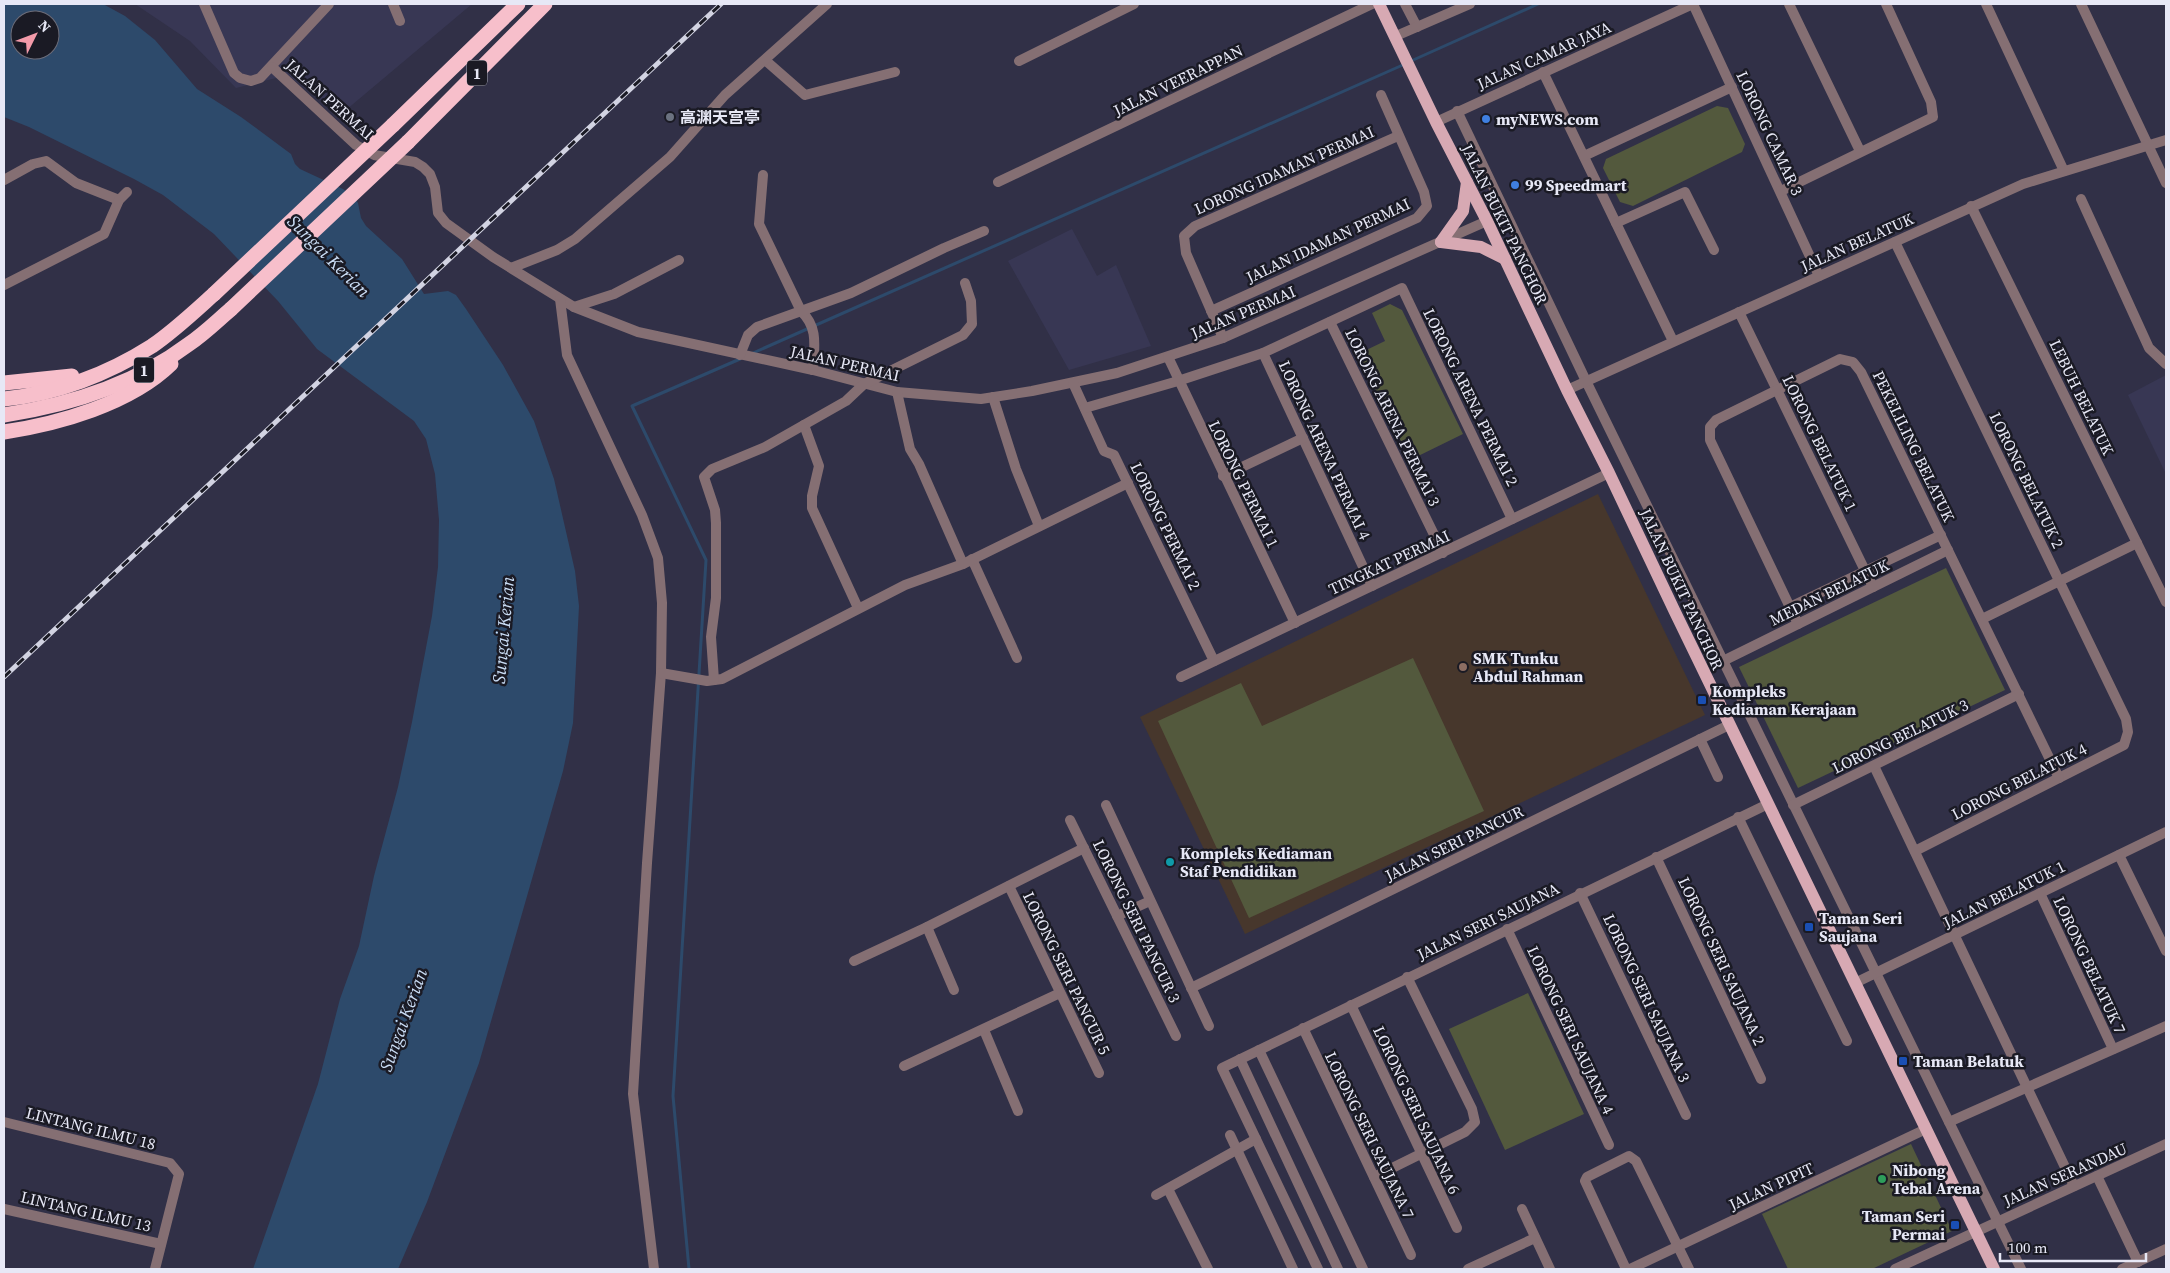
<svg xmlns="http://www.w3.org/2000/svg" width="2170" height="1273" font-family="'Source Serif 4','Noto Sans SC',serif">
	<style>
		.built { fill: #383754 }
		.education { fill: #47372c }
		.green { fill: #53593d }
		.water { fill: #2d4a6b; fill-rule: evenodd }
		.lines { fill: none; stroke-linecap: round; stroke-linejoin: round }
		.stream { stroke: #2d4a6b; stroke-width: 3 }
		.minor { stroke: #856f73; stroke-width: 10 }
		.major { stroke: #d7a9b3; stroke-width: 12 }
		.highway { stroke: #f7bfcb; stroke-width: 15 }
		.rail-casing { stroke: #d2d3e2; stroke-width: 5 }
		.rail { stroke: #1a1a24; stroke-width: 3; stroke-dasharray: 9; stroke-linecap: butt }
		.highway-bridge { stroke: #f7bfcb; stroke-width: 15 }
		.worship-dot { fill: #6b7280; stroke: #1a1a24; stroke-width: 2 }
		.shop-dot { fill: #3f7fe0; stroke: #1a1a24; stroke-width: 2 }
		.education-dot { fill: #8d6e63; stroke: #1a1a24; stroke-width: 2 }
		.transit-dot { fill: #1a4fb4; stroke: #1a1a24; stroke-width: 2 }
		.culture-dot { fill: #0f9aa8; stroke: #1a1a24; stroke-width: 2 }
		.leisure-dot { fill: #2e9e5b; stroke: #1a1a24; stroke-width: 2 }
		.labels { text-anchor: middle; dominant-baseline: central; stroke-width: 5; stroke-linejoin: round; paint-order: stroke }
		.shield { fill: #1a1a24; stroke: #aaaab7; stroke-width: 1 }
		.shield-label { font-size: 15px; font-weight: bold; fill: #e7e8f6 }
		.street-label { font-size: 16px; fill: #e7e8f6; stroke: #1a1a24 }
		.poi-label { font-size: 16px; font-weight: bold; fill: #e7e8f6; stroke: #1a1a24; text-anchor: start }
		.water-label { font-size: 18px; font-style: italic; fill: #caddf5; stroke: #1a1a24 }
	</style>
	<rect width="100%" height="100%" fill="#313047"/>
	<g class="built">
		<path d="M 135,4 L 472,4 L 340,115 L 288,75 L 236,88 L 190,41 Z"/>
		<path d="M 1072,229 L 1097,276 L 1116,265 L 1151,346 L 1069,370 L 1008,261 Z"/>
		<path d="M 2166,375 L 2166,474 L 2128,395 Z"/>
	</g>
	<path class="education" d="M 1598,494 L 1705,715 L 1245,934 L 1140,717 Z"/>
	<g class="green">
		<path d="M 1717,106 L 1728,108 L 1745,144 L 1742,152 L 1633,206 L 1620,202 L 1603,168 L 1606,159 Z"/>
		<path d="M 1390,304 L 1402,310 L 1463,434 L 1410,460 L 1358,354 L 1385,341 L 1372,313 Z"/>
		<path d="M 1946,568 L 2005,690 L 1798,788 L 1739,667 Z"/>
		<path d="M 1413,658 L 1484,811 L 1249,918 L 1158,721 L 1241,683 L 1262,726 Z"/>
		<path d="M 1528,993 L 1584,1114 L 1505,1150 L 1449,1029 Z"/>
		<path d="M 1911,1144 L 1952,1231 L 1872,1269 L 1788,1269 L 1762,1214 Z"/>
	</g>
	<path class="water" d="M 4,4 L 103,4 L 125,16 L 155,40 L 197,89 L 241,117 L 291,154 L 295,164 L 300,169 L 343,189 L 354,197 L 358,203 L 361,218 L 366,226 L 402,259 L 424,294 L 448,291 L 456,295 L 466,309 L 503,365 L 534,421 L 554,479 L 575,571 L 579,606 L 573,723 L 563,771 L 479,1063 L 427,1202 L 398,1269 L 253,1269 L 318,1084 L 340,999 L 359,946 L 374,876 L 398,787 L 412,722 L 432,616 L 438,567 L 439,520 L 435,474 L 426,439 L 414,421 L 317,349 L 278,301 L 214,234 L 163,195 L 134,179 L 29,127 L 4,117 ZM 20,20 L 50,20 L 50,50 L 20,50 Z"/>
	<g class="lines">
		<g class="stream">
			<path d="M 1411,61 L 1538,4"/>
			<path d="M 753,353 L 1405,64"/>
			<path d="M 689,1269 L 673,1096 L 706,560 L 632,406 L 740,359"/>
		</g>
		<g class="minor">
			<path d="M 204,4 L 234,73 L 240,78 L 251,81 L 260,78 L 329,4"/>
			<path d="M 393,4 L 400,21"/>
			<path d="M 1405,4 L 1417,27"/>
			<path d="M 1693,4 L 1819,276"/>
			<path d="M 1789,4 L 1860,151"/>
			<path d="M 1986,4 L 2064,171"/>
			<path d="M 2081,4 L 2166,183"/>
			<path d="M 1396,36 L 1470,4"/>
			<path d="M 765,60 L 805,95 L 895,72"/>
			<path d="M 1019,61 L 1134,4"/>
			<path d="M 272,67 L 356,145 L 374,155 L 415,162 L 423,167 L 430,174 L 435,187 L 438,213 L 446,223 L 493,257 L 574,307 L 638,332 L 813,370 L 897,392 L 981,399 L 1032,391 L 1117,373 L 1223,338 L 1487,221"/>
			<path d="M 1543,72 L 1673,341"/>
			<path d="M 1457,111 L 1586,381 L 2021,1269"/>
			<path d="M 1436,122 L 1693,4"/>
			<path d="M 1584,156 L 1732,87"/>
			<path d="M 763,175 L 759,224 L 801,311 C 819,328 814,347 813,370"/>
			<path d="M 4,180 L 33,164 L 46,161 L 76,183 L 119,200"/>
			<path d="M 998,182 L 1372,4"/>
			<path d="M 1781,191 L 1933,117 L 1931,102 L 1886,4"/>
			<path d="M 2081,199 L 2149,348 L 2166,364"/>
			<path d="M 1971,206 L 2166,602"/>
			<path d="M 1616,223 L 1685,192 L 1714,250"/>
			<path d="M 1895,242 L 2126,719 L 2128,732 L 2124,745 L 1915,851"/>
			<path d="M 511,268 L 557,250 L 575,239 L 670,157 L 725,95 L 827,4"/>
			<path d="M 4,285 L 104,234 L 119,200 L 127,192"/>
			<path d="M 560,299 L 567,355 L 642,515 L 658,558 L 662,603 L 661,673 L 647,863 L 633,1094 L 654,1269"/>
			<path d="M 574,307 L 614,294 L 679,260"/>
			<path d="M 1211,311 L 1417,218 L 1427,206 L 1424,192 L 1381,95"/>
			<path d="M 1739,312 L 1873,587"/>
			<path d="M 1330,322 L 1443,553"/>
			<path d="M 1223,338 L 1186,253 L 1184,236 L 1195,226 L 1398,136"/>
			<path d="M 1263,353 L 1372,586"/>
			<path d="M 740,355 L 748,335 L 757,327 L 851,293 L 944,248 L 984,231"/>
			<path d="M 1168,357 L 1295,623"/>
			<path d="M 1073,383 L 1104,451 L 1114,455 L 1214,661"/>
			<path d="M 1567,390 L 2023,184 L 2166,140"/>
			<path d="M 897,392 L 910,449 L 919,464 L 963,564"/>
			<path d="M 993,397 L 1016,469 L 1039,526"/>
			<path d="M 1085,408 L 1178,381 L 1263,353 L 1402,288 L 1512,519"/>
			<path d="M 804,425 L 819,466 L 812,496 L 812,508 L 858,608"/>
			<path d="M 1223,476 L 1303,438"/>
			<path d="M 972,559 L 1017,658"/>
			<path d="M 1790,607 L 1941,535"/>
			<path d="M 1982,619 L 2137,543"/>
			<path d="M 1798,624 L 1710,440 L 1710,427 L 1716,420 L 1840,359 L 1853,362 L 1861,372 L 2059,778"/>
			<path d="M 1723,661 L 1948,550"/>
			<path d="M 661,673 L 707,681 L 722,679 L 905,585 L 963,564 L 1128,483"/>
			<path d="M 1181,677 L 1609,473"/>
			<path d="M 714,680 L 711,637 L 716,598 L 716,523 L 715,510 L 704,477 L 712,469 L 765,447 L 846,401 L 864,384 L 963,335 L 972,324 L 971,301 L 965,283"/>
			<path d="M 1700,739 L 1718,777"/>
			<path d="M 1874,766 L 2074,1186"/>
			<path d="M 1106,805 L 1209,1026"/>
			<path d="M 1793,805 L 2019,694"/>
			<path d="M 1738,817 L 1847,1041"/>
			<path d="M 1070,820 L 1176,1036"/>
			<path d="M 2119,855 L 2166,951"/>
			<path d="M 1656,857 L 1761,1079"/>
			<path d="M 1009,886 L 1099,1073"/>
			<path d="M 1580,893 L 1686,1115"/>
			<path d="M 2040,893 L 2113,1049"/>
			<path d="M 1117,916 L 1150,901"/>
			<path d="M 927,927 L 954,990"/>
			<path d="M 1507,929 L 1609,1145"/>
			<path d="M 854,961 L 927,927 L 1084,848"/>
			<path d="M 1855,983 L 2166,832"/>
			<path d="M 1191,988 L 1729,725"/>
			<path d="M 1351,1005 L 1457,1228"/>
			<path d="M 1303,1028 L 1411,1255"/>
			<path d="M 984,1030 L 1018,1111"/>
			<path d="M 1259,1050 L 1363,1269"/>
			<path d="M 1240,1059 L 1338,1269"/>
			<path d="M 904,1066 L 1060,993"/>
			<path d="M 4,1122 L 170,1163 L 179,1174 L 155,1269"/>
			<path d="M 1949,1122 L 2166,1026"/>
			<path d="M 1230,1135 L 1293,1269"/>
			<path d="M 2097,1176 L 2138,1262"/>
			<path d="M 1374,1177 L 1465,1132 L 1475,1122 L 1472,1109 L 1407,977"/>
			<path d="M 1168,1189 L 1208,1269"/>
			<path d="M 1156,1195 L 1256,1139"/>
			<path d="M 4,1209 L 161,1244"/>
			<path d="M 1522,1209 L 1550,1269"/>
			<path d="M 1318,1269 L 1222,1068 L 1768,804"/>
			<path d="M 1468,1269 L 1535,1238"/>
			<path d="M 1626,1269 L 1585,1181 L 1587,1177 L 1629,1156 L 1636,1161 L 1689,1269"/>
			<path d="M 1630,1269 L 1926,1129"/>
			<path d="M 1895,1269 L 2166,1144"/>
			<path d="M 2122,1269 L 2166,1249"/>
		</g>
		<g class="major">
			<path d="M 1379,4 L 1436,122 L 1487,221 L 1567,390 L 1609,473 L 1675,612 L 1994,1269"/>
			<path d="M 1441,242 L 1463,211 L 1467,182"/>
			<path d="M 1441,242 L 1481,247 L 1505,259"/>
		</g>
		<g class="highway">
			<path d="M 393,125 L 518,4"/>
			<path d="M 408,142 L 545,4"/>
			<path d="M 4,383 L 72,376"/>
			<path d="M 4,399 C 56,394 108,374 152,346 C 174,331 194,312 214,294"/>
			<path d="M 4,415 C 69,405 136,384 189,344 C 204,334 217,321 231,309"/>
			<path d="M 4,432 C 58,424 130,404 171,364"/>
		</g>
		<defs>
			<path id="rail" d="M 4,677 L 721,4"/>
		</defs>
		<use href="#rail" class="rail-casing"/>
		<use href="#rail" class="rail"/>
		<g class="highway-bridge">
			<path d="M 214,294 L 393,125"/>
			<path d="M 231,309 L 408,142"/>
		</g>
	</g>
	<circle class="worship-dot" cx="670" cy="117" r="5"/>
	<g class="shop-dot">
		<circle cx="1486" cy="119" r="5"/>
		<circle cx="1515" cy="185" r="5"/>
	</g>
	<circle class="education-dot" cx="1463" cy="667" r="5"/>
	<g class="transit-dot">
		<rect x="1697" y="695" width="10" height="10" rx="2.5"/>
		<rect x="1804" y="922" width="10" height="10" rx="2.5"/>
		<rect x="1898" y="1056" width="10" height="10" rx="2.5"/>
		<rect x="1950" y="1220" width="10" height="10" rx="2.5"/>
	</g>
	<circle class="culture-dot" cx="1170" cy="862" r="5"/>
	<circle class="leisure-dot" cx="1882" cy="1179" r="5"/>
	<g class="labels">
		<g class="shield">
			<rect x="467" y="60.5" width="20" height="25" rx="4"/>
			<rect x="134" y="357.5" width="20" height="25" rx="4"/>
		</g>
		<g class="shield-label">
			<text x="477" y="73">1</text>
			<text x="144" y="370">1</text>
		</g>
		<g class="street-label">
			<text transform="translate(1544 55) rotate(-24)">JALAN CAMAR JAYA</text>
			<text transform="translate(1178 80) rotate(-26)">JALAN VEERAPPAN</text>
			<text transform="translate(330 99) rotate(42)">JALAN PERMAI</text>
			<text transform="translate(1770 133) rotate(65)">LORONG CAMAR 3</text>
			<text transform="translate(1284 170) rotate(-24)">LORONG IDAMAN PERMAI</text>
			<text transform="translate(1505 224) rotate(64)">JALAN BUKIT PANCHOR</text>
			<text transform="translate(1328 240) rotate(-25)">JALAN IDAMAN PERMAI</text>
			<text transform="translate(1857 242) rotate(-24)">JALAN BELATUK</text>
			<text transform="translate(1243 312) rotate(-23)">JALAN PERMAI</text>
			<text transform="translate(845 363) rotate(13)">JALAN PERMAI</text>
			<text transform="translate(1471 397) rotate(64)">LORONG ARENA PERMAI 2</text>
			<text transform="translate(2082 397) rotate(64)">LEBUH BELATUK</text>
			<text transform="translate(1393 417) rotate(64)">LORONG ARENA PERMAI 3</text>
			<text transform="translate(1820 443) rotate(64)">LORONG BELATUK 1</text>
			<text transform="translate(1914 446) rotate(64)">PEKELILING BELATUK</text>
			<text transform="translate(1325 450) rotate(65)">LORONG ARENA PERMAI 4</text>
			<text transform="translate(2027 480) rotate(64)">LORONG BELATUK 2</text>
			<text transform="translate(1244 484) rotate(64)">LORONG PERMAI 1</text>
			<text transform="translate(1166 526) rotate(64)">LORONG PERMAI 2</text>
			<text transform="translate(1389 562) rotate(-25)">TINGKAT PERMAI</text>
			<text transform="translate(1682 589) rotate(65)">JALAN BUKIT PANCHOR</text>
			<text transform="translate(1829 592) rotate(-26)">MEDAN BELATUK</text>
			<text transform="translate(1900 736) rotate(-26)">LORONG BELATUK 3</text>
			<text transform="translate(2019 781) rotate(-27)">LORONG BELATUK 4</text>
			<text transform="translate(1454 843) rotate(-26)">JALAN SERI PANCUR</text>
			<text transform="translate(2004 894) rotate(-26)">JALAN BELATUK 1</text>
			<text transform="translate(1137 921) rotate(64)">LORONG SERI PANCUR 3</text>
			<text transform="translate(1488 921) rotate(-26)">JALAN SERI SAUJANA</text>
			<text transform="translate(1722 961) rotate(65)">LORONG SERI SAUJANA 2</text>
			<text transform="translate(2090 965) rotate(65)">LORONG BELATUK 7</text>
			<text transform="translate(1067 973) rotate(64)">LORONG SERI PANCUR 5</text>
			<text transform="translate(1647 998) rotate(65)">LORONG SERI SAUJANA 3</text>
			<text transform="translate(1571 1030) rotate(65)">LORONG SERI SAUJANA 4</text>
			<text transform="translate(1417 1110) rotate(65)">LORONG SERI SAUJANA 6</text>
			<text transform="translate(91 1128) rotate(14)">LINTANG ILMU 18</text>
			<text transform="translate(1370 1135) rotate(64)">LORONG SERI SAUJANA 7</text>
			<text transform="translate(2065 1174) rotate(-24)">JALAN SERANDAU</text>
			<text transform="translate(1771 1186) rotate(-25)">JALAN PIPIT</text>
			<text transform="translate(86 1211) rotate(13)">LINTANG ILMU 13</text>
		</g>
		<g class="poi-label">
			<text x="680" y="117">高渊天宫亭</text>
			<text x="1496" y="119">myNEWS.com</text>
			<text x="1525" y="185">99 Speedmart</text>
			<text x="1473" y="658">SMK Tunku<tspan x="1473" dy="18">Abdul Rahman</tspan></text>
			<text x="1712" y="691">Kompleks<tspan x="1712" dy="18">Kediaman Kerajaan</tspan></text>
			<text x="1180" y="853">Kompleks Kediaman<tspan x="1180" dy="18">Staf Pendidikan</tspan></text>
			<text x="1819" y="918">Taman Seri<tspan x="1819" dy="18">Saujana</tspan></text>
			<text x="1913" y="1061">Taman Belatuk</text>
			<text x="1892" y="1170">Nibong<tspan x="1892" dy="18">Tebal Arena</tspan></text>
			<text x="1945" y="1216" text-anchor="end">Taman Seri<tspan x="1945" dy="18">Permai</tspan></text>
		</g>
		<g class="water-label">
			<text transform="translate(329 256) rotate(45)">Sungai Kerian</text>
			<text transform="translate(503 630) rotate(-85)">Sungai Kerian</text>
			<text transform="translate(403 1020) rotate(-70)">Sungai Kerian</text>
		</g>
	</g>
	<rect width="2170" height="1273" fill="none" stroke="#e7e8f6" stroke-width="10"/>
	<g transform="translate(35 35) rotate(48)"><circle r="24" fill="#1a1a24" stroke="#6c6c78"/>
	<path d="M0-4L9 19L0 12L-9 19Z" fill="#f39aa9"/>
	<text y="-8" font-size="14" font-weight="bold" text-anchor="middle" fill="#e7e8f6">N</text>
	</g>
	<path d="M2000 1253v8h146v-8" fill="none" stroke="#e7e8f6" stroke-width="2.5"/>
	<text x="2008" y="1253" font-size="15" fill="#e7e8f6" stroke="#1a1a24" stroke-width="4" paint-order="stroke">100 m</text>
</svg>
